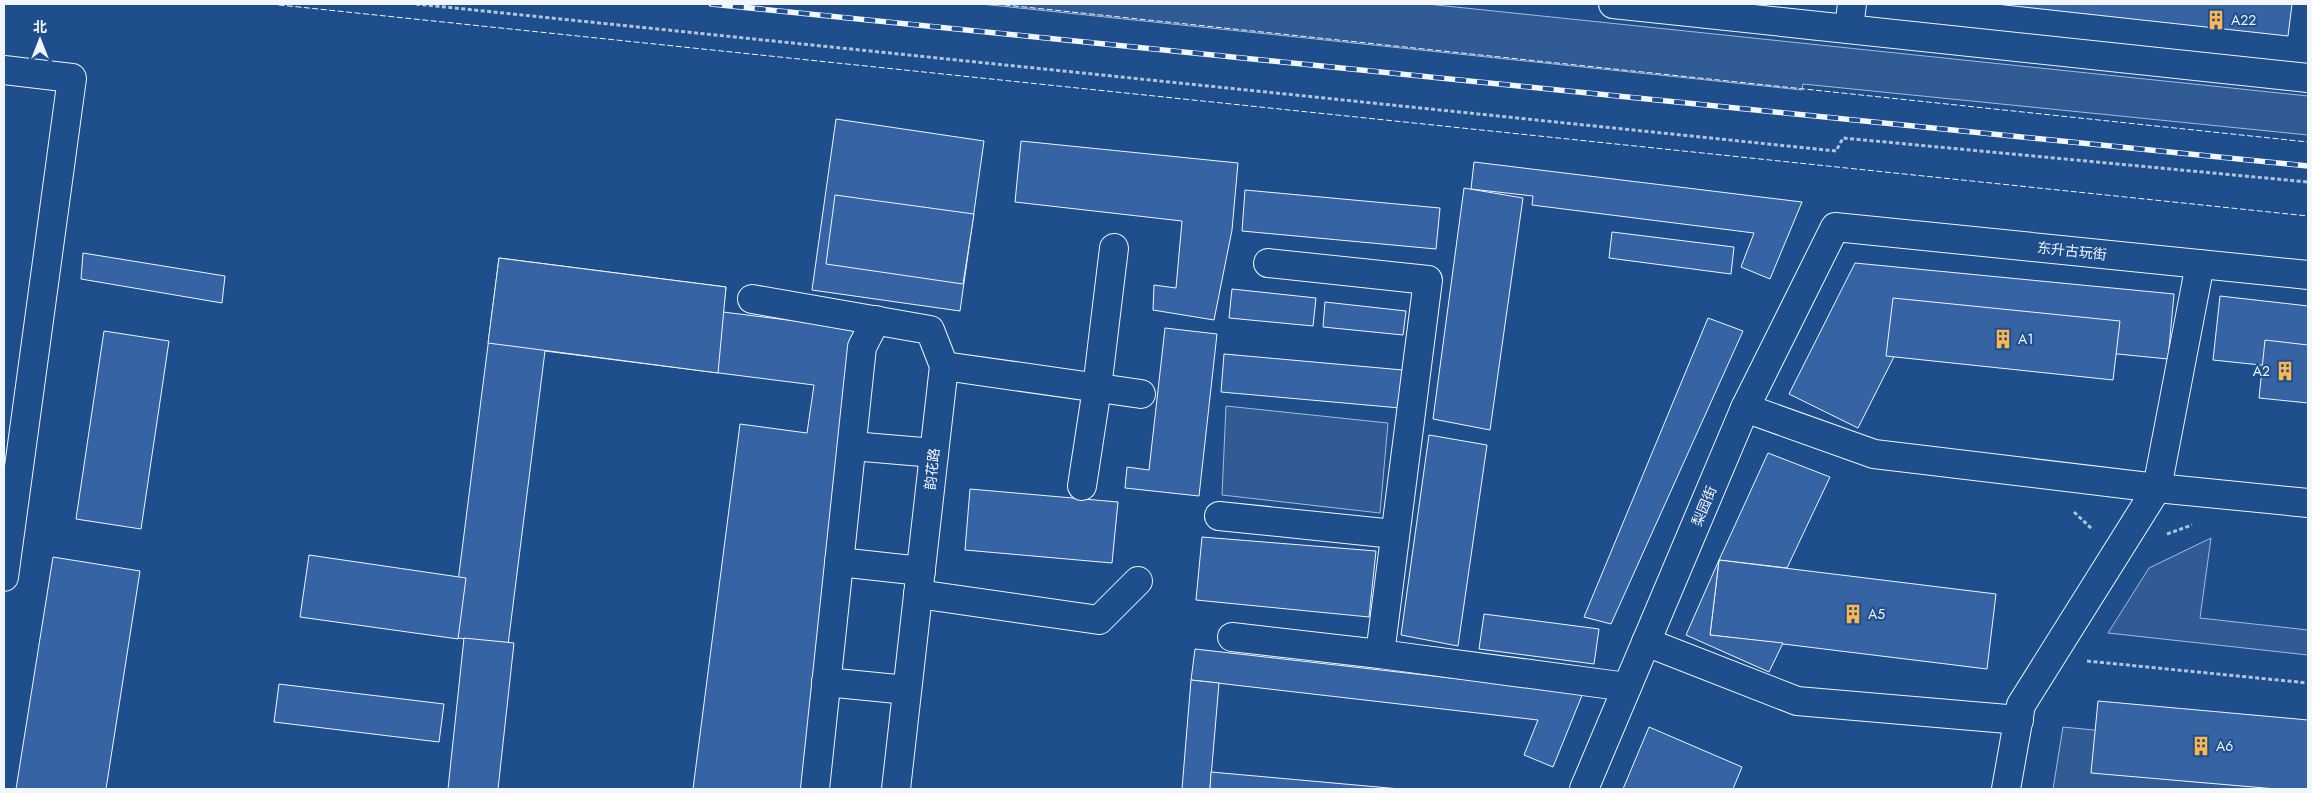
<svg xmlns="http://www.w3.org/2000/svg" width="2312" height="793" font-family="Jost,'Noto Sans SC',sans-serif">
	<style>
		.built { fill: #305b95; stroke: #a8bbd7 }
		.building { fill: #3563a3; stroke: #f2f6ff }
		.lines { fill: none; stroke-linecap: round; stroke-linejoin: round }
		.minor-casing { stroke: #f2f6ff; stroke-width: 30 }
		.path { stroke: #b3c4dc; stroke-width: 3; stroke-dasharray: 4 2.5; stroke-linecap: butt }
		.minor { stroke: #1f4e8c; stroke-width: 28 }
		.rail-casing { stroke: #f2f6ff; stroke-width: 5.5 }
		.rail { stroke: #1f4e8c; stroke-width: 4; stroke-dasharray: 11; stroke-linecap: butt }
		.fence { stroke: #f2f6ff; stroke-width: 1; stroke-dasharray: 6 2.5; stroke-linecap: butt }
		.labels { text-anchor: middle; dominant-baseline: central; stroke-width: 4; stroke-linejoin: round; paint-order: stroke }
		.poi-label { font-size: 14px; fill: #f2f6ff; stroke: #1f4e8c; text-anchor: start }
		.street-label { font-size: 14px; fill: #f2f6ff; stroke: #1f4e8c }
	</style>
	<rect width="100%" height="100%" fill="#1f4e8c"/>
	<g class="built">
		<path d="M 981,4 L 1427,4 L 2308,96 L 2308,135 L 1803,84 L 1802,90 Z"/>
		<path d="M 1226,406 L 1388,423 L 1380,513 L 1222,495 Z"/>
		<path d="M 2211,538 L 2200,618 L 2308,630 L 2308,655 L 2108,633 L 2149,568 Z"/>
		<path d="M 2063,727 L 2308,751 L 2308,789 L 2053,789 Z"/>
	</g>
	<g class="building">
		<path d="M 1996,4 L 2292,4 L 2288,36 Z"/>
		<path d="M 836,119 L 984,141 L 960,311 L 812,290 Z"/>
		<path d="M 1021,141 L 1238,163 L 1232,230 L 1214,320 L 1153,310 L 1154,285 L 1176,288 L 1182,221 L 1015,202 Z"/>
		<path d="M 1474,162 L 1802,202 L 1770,279 L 1741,267 L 1754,233 L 1532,205 L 1533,196 L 1471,189 Z"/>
		<path d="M 1464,188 L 1523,198 L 1490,430 L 1433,419 Z"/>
		<path d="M 1245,190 L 1440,208 L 1436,249 L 1242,231 Z"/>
		<path d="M 835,195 L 974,214 L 963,284 L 826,264 Z"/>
		<path d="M 1612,232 L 1734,247 L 1731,274 L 1609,258 Z"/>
		<path d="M 83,253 L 225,276 L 222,303 L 81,279 Z"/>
		<path d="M 499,258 L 726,287 L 723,312 L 860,329 L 801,789 L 693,789 L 740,424 L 807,433 L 814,385 L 545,351 L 508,645 L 451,637 Z"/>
		<path d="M 499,258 L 726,287 L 718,373 L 488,343 Z"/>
		<path d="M 1855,263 L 2174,294 L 2168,359 L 1906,333 L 1858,428 L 1789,394 Z"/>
		<path d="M 1232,289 L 1316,298 L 1313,326 L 1229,318 Z"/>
		<path d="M 2220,296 L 2308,306 L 2308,370 L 2213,360 Z"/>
		<path d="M 1893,298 L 2120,321 L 2113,380 L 1886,356 Z"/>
		<path d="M 1325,302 L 1406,311 L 1403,335 L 1323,327 Z"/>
		<path d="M 1708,318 L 1743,331 L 1611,624 L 1584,617 Z"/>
		<path d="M 1165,328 L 1217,334 L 1199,496 L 1125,488 L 1127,467 L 1149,470 Z"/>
		<path d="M 104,331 L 169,341 L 141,529 L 76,519 Z"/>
		<path d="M 2265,340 L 2308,345 L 2308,403 L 2259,398 Z"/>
		<path d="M 1224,354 L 1403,370 L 1400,408 L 1221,392 Z"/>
		<path d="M 1429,435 L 1487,445 L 1458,646 L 1401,635 Z"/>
		<path d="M 1768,453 L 1830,477 L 1787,568 L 1719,560 Z"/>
		<path d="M 970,489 L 1118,502 L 1112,563 L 965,550 Z"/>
		<path d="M 1202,537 L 1376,551 L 1369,617 L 1196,600 Z"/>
		<path d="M 309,555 L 466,578 L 458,639 L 300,617 Z"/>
		<path d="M 53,557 L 140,571 L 106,789 L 16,789 Z"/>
		<path d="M 1719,560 L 1996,594 L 1987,669 L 1710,635 Z"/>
		<path d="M 1719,560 L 1710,635 L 1783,643 L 1769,672 L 1686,635 Z"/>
		<path d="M 1484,614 L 1599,629 L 1594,664 L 1479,649 Z"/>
		<path d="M 464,638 L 514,643 L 498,789 L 448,789 Z"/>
		<path d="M 1195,649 L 1583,693 L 1553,767 L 1524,755 L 1538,720 L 1191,680 Z"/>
		<path d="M 1191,680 L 1219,683 L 1210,789 L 1182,789 Z"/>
		<path d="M 279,684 L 444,704 L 439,742 L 274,722 Z"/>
		<path d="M 2098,701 L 2308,720 L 2308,789 L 2276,789 L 2091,773 Z"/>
		<path d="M 1649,727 L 1742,767 L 1733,789 L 1623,789 Z"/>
		<path d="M 1211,772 L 1400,789 L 1210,789 Z"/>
	</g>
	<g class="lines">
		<defs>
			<g id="minor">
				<path d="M 1613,4 L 2308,78"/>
				<path d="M 1849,28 L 1852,4"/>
				<path d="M 4,70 L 72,78 L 4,577"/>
				<path d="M 1268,263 L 1428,280 L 1380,654 L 1627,687"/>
				<path d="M 752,299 L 930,330 L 944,366 L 896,789"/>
				<path d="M 944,366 L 1141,394"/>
				<path d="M 1745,408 L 1874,454 L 2157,488 L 2308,503"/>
				<path d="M 852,446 L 934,453"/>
				<path d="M 1082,486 L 1097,388 L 1114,248"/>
				<path d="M 1219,516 L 1394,534"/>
				<path d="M 839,562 L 921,571"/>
				<path d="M 918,594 L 1099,620 L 1138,581"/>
				<path d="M 1232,637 L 1380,654"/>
				<path d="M 1646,642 L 1797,701 L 2019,720"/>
				<path d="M 826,682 L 907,690"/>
				<path d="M 815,789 L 862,347 L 876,320"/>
				<path d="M 1584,789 L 1745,408 L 1835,227 L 2308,275"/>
				<path d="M 2006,789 L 2021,705 L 2157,488 L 2200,264"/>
			</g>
		</defs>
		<use href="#minor" class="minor-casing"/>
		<g class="path">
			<path d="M 416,4 L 1836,151 L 1843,138 L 2308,182"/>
			<path d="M 2074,512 L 2093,530"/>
			<path d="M 2167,534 L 2192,525"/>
			<path d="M 2087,661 L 2308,683"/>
		</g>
		<use href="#minor" class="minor"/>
		<defs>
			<path id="rail" d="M 711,4 L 2308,166"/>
		</defs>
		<use href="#rail" class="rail-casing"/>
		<use href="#rail" class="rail"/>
		<g class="fence">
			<path d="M 270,4 L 2308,216"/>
			<path d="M 996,4 L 2308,142"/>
		</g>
	</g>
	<defs>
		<symbol id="building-bare" viewBox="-9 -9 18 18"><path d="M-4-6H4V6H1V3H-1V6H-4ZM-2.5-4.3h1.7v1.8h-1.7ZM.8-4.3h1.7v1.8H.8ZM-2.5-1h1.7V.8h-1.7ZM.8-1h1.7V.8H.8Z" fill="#ffb74d" stroke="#1f4e8c" stroke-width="2.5" paint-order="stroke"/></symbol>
	</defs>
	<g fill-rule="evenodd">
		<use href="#building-bare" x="2202" y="6" width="28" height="28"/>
		<use href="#building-bare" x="1989" y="325" width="28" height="28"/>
		<use href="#building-bare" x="2271" y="357" width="28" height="28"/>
		<use href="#building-bare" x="1839" y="600" width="28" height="28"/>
		<use href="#building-bare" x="2187" y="732" width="28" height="28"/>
	</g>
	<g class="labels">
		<g class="poi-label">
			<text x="2231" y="20">A22</text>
			<text x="2018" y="339">A1</text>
			<text x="2270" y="371" text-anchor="end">A2</text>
			<text x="1868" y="614">A5</text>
			<text x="2216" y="746">A6</text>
		</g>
		<g class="street-label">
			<text transform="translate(2072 251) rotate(6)">东升古玩街</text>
			<text transform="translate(932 469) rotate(-84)">韵花路</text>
			<text transform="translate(1704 506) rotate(-67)">梨园街</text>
		</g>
	</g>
	<rect width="2312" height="793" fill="none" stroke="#f2f6ff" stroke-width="10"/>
	<g transform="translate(40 40)" stroke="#1f4e8c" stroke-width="4" paint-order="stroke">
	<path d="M0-4L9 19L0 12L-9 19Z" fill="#f2f6ff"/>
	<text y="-8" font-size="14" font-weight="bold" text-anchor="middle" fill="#f2f6ff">北</text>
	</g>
</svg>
